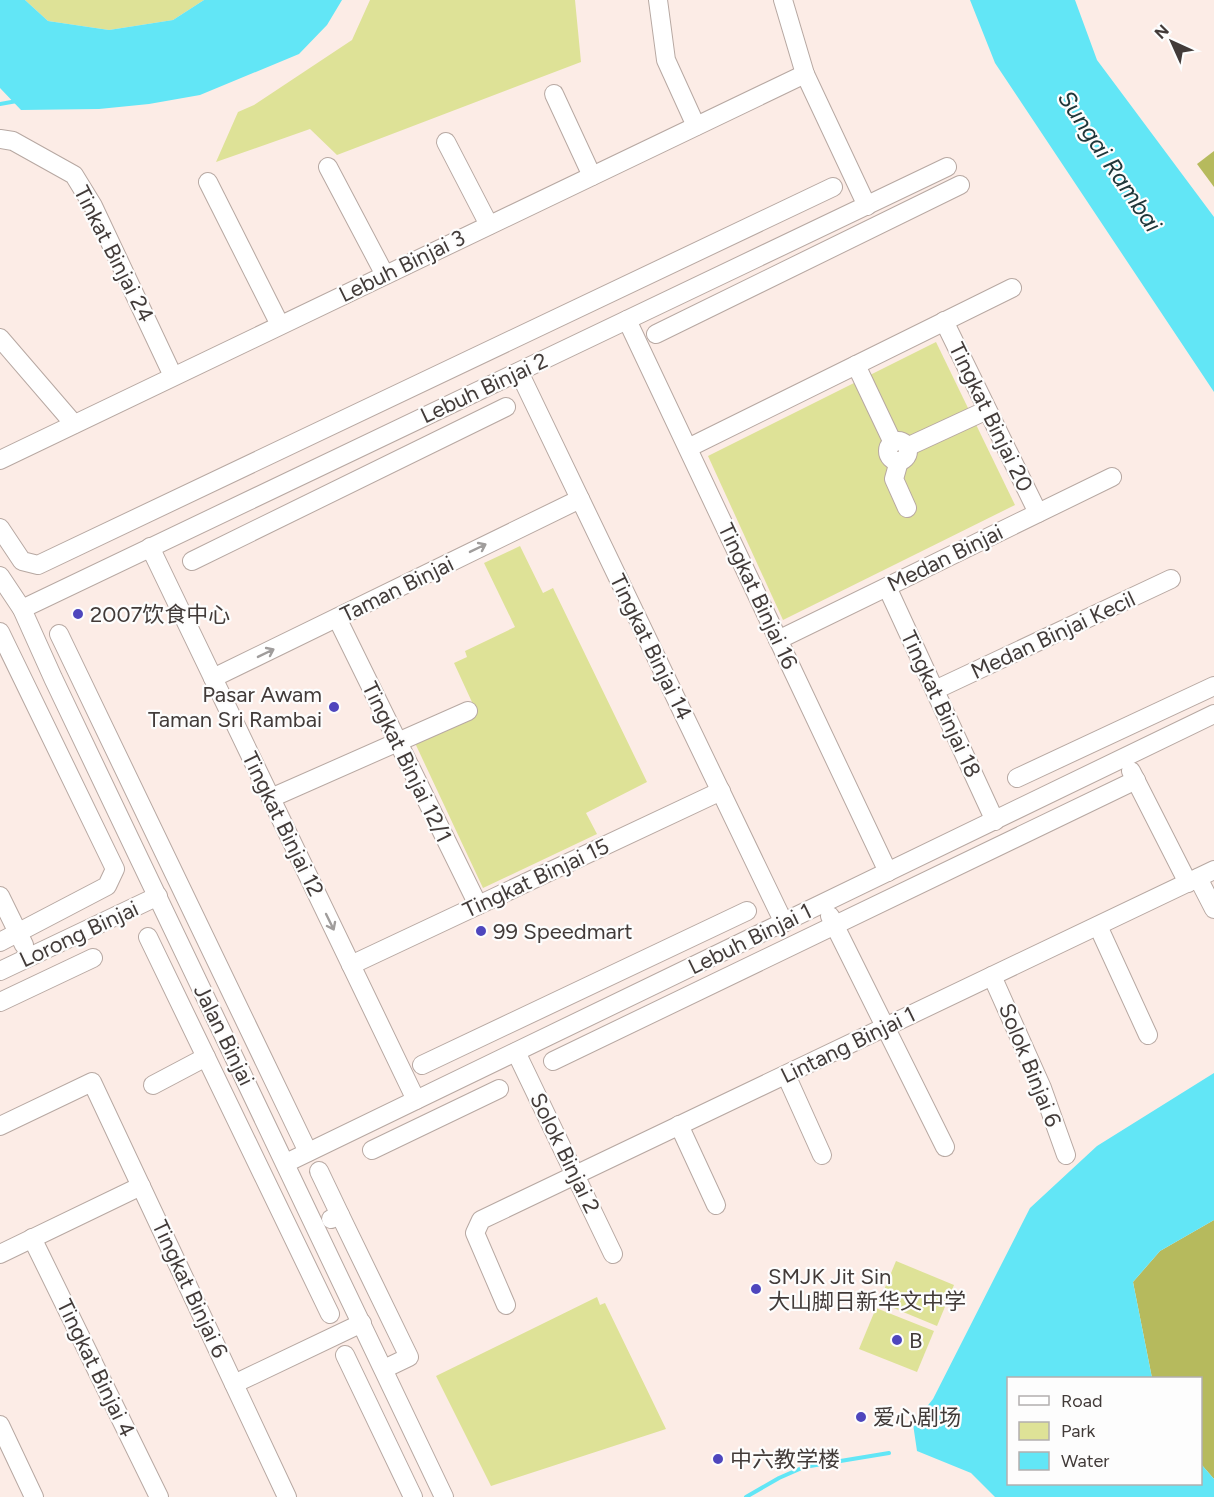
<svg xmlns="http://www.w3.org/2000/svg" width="1214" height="1497" font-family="Figtree,'Noto Sans SC',sans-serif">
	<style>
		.green { fill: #dee297 }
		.forest { fill: #b6ba5d }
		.water { fill: #62e6f6 }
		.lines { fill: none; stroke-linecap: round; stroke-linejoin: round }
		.stream { stroke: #62e6f6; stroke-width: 4 }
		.minor-casing { stroke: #b7a8a2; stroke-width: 20 }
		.minor { stroke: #fff; stroke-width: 18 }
		.oneway { stroke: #a09d9c }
		.poi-dot { fill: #4e46bd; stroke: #fdfdfd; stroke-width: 2 }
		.labels { text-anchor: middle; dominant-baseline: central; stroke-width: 4.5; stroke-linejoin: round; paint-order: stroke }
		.street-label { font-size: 22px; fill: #423b39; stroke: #fdfdfd }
		.poi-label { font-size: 22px; fill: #423b39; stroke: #fdfdfd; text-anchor: start }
		.water-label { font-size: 24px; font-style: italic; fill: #20373a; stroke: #fdfdfd }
	</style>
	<rect width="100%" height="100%" fill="#fcece6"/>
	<g class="green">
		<path d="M 25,0 L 204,0 L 173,20 L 109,30 L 48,21 Z"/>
		<path d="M 370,0 L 575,0 L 581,62 L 337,155 L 310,129 L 216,162 L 238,112 L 254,105 L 352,40 Z"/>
		<path d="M 936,342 L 1015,505 L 783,620 L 708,456 Z"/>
		<path d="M 520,546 L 543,593 L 553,588 L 647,782 L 586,813 L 597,834 L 483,888 L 415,743 L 477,713 L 454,663 L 467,657 L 465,651 L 515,627 L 484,563 Z"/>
		<path d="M 896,1261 L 954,1285 L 937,1326 L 879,1302 Z"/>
		<path d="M 597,1297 L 600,1305 L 605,1303 L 666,1429 L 491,1486 L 436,1376 Z"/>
		<path d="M 876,1308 L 934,1331 L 917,1372 L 859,1349 Z"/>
	</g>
	<g class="forest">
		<path d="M 1214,151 L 1214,187 L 1197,164 Z"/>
		<path d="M 1214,1220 L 1214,1479 L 1201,1464 L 1200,1378 L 1152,1378 L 1133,1282 L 1160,1251 Z"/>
	</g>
	<g class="water">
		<path d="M 0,0 L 25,0 L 48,21 L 109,30 L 173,20 L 204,0 L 342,0 L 327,25 L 299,54 L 200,95 L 149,104 L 99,109 L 21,110 L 0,88 Z"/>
		<path d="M 970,0 L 1075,0 L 1097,60 L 1214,217 L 1214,392 L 995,63 Z"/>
		<path d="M 1214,1073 L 1214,1220 L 1160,1251 L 1133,1282 L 1152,1378 L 1008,1378 L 1008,1484 L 1200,1484 L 1201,1464 L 1214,1479 L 1214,1497 L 995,1497 L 971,1473 L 917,1451 L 913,1424 L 933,1399 L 1030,1208 L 1097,1146 Z"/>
	</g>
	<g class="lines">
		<g class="stream">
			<path d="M 0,104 L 17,101"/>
			<path d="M 746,1497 L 779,1478 L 804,1467 L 889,1453"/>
		</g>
		<defs>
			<g id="minor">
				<path d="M 658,0 L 666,60 L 696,126"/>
				<path d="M 783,0 L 805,74 L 867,206"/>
				<path d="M 554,94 L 592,176"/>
				<path d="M 0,139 L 13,141 L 74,175 L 93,206 L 173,376"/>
				<path d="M 446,142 L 489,225"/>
				<path d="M 328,167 L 385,275"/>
				<path d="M 208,182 L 280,325"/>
				<path d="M 627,320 L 888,872"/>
				<path d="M 944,321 L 1038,513"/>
				<path d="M 656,334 L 960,185"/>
				<path d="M 0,338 L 74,424"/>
				<path d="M 856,365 L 893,443"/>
				<path d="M 519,372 L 784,923"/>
				<circle cx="898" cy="451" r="10"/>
				<path d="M 907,447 L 987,410"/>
				<path d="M 688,448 L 1012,288"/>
				<path d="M 0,460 L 805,74"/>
				<path d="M 899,461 L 894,479 L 907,508"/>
				<path d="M 0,528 L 22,561 L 38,565 L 833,187"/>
				<path d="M 150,547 L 416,1100"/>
				<path d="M 192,561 L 506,407"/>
				<path d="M 0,576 L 22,609 L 53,678 L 444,1497"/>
				<path d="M 887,587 L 995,821"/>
				<path d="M 22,609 L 947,167"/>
				<path d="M 337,618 L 478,905"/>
				<path d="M 0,632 L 115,869 L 107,886 L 0,942"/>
				<path d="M 59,634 L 308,1152"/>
				<path d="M 778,640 L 1112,477"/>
				<path d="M 213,678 L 580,499"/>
				<path d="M 935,690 L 1171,579"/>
				<path d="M 1131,771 L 1188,883"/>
				<path d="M 1017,778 L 1214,686"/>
				<path d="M 271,798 L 468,711"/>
				<path d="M 1198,878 L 1214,909"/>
				<path d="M 0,896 L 24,945"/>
				<path d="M 830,916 L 945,1147"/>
				<path d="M 1098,926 L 1148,1035"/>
				<path d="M 148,937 L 330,1314"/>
				<path d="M 351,965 L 721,791"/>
				<path d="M 0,971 L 158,896"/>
				<path d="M 992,976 L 1042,1088 L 1066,1155"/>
				<path d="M 0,1002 L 93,958"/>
				<path d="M 516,1052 L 613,1254"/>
				<path d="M 553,1061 L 1136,780"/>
				<path d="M 422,1065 L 747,911"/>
				<path d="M 786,1075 L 822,1155"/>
				<path d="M 153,1085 L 206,1057"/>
				<path d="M 679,1125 L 716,1205"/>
				<path d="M 0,1126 L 92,1082 L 287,1497"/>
				<path d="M 372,1150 L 499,1089"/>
				<path d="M 286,1163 L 1214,714"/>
				<path d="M 319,1171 L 340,1215 L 331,1219"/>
				<path d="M 340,1215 L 409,1357 L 384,1369"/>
				<path d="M 32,1238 L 159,1497"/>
				<path d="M 0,1254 L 141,1186"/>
				<path d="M 506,1305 L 475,1233 L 481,1220 L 1214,870"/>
				<path d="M 345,1355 L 413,1497"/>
				<path d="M 234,1384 L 362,1323"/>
				<path d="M 0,1425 L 34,1497"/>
			</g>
		</defs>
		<use href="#minor" class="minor-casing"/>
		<use href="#minor" class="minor"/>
	</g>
	<defs><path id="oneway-shaft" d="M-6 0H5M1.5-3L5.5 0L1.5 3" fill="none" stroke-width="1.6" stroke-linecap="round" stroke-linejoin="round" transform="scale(1.5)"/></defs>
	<g class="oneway">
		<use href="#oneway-shaft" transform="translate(478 548) rotate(-26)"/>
		<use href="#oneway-shaft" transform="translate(266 653) rotate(-26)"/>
		<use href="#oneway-shaft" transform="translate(330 922) rotate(64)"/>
	</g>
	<g class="poi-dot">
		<circle cx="78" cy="614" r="6"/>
		<circle cx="334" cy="707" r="6"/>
		<circle cx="481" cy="931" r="6"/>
		<circle cx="756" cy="1289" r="6"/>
		<circle cx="897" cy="1340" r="6"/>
		<circle cx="861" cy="1417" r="6"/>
		<circle cx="718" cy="1459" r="6"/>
	</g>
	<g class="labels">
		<g class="street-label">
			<text transform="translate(114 254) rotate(63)">Tinkat Binjai 24</text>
			<text transform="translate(402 266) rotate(-26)">Lebuh Binjai 3</text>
			<text transform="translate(484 388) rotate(-25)">Lebuh Binjai 2</text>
			<text transform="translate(991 417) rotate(64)">Tingkat Binjai 20</text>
			<text transform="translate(945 558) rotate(-26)">Medan Binjai</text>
			<text transform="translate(397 589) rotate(-26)">Taman Binjai</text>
			<text transform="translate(758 596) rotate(65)">Tingkat Binjai 16</text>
			<text transform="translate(1053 635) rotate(-25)">Medan Binjai Kecil</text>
			<text transform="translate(651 647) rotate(64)">Tingkat Binjai 14</text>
			<text transform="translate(941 704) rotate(65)">Tingkat Binjai 18</text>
			<text transform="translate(407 762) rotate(64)">Tingkat Binjai 12/1</text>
			<text transform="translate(283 824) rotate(64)">Tingkat Binjai 12</text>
			<text transform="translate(536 878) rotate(-25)">Tingkat Binjai 15</text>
			<text transform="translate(79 934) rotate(-25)">Lorong Binjai</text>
			<text transform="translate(750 939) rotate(-26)">Lebuh Binjai 1</text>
			<text transform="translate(224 1035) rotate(64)">Jalan Binjai</text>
			<text transform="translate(848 1045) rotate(-26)">Lintang Binjai 1</text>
			<text transform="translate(1030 1065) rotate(68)">Solok Binjai 6</text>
			<text transform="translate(565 1153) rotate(64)">Solok Binjai 2</text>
			<text transform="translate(190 1289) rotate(65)">Tingkat Binjai 6</text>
			<text transform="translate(96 1368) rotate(64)">Tingkat Binjai 4</text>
		</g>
		<g class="poi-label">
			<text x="90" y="614">2007饮食中心</text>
			<text x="322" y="694" text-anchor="end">Pasar Awam<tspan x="322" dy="25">Taman Sri Rambai</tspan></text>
			<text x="493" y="931">99 Speedmart</text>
			<text x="768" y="1276">SMJK Jit Sin<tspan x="768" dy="25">大山脚日新华文中学</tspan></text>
			<text x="909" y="1340">B</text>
			<text x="873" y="1417">爱心剧场</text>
			<text x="730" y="1459">中六教学楼</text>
		</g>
		<g class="water-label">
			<text transform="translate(1110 161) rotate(56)">Sungai Rambai</text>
		</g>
	</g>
	<rect x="1007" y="1377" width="195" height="108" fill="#fdfdfd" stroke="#b2afaf" stroke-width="1.5"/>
	<rect x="1019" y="1396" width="30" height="9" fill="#ffffff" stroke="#b2afaf" stroke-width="1.5"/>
	<text x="1061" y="1407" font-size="18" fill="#423b39">Road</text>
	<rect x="1019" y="1422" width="30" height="18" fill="#dee297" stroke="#b2afaf" stroke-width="1.5"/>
	<text x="1061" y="1437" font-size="18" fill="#423b39">Park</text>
	<rect x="1019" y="1452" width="30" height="18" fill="#62e6f6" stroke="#b2afaf" stroke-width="1.5"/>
	<text x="1061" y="1467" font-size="18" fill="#423b39">Water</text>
	<g transform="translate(1172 42) rotate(315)" stroke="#fdfdfd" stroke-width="4.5" paint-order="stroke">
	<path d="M0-4.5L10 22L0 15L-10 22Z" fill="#423b39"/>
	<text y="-9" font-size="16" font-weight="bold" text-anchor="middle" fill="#423b39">N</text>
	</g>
</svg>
